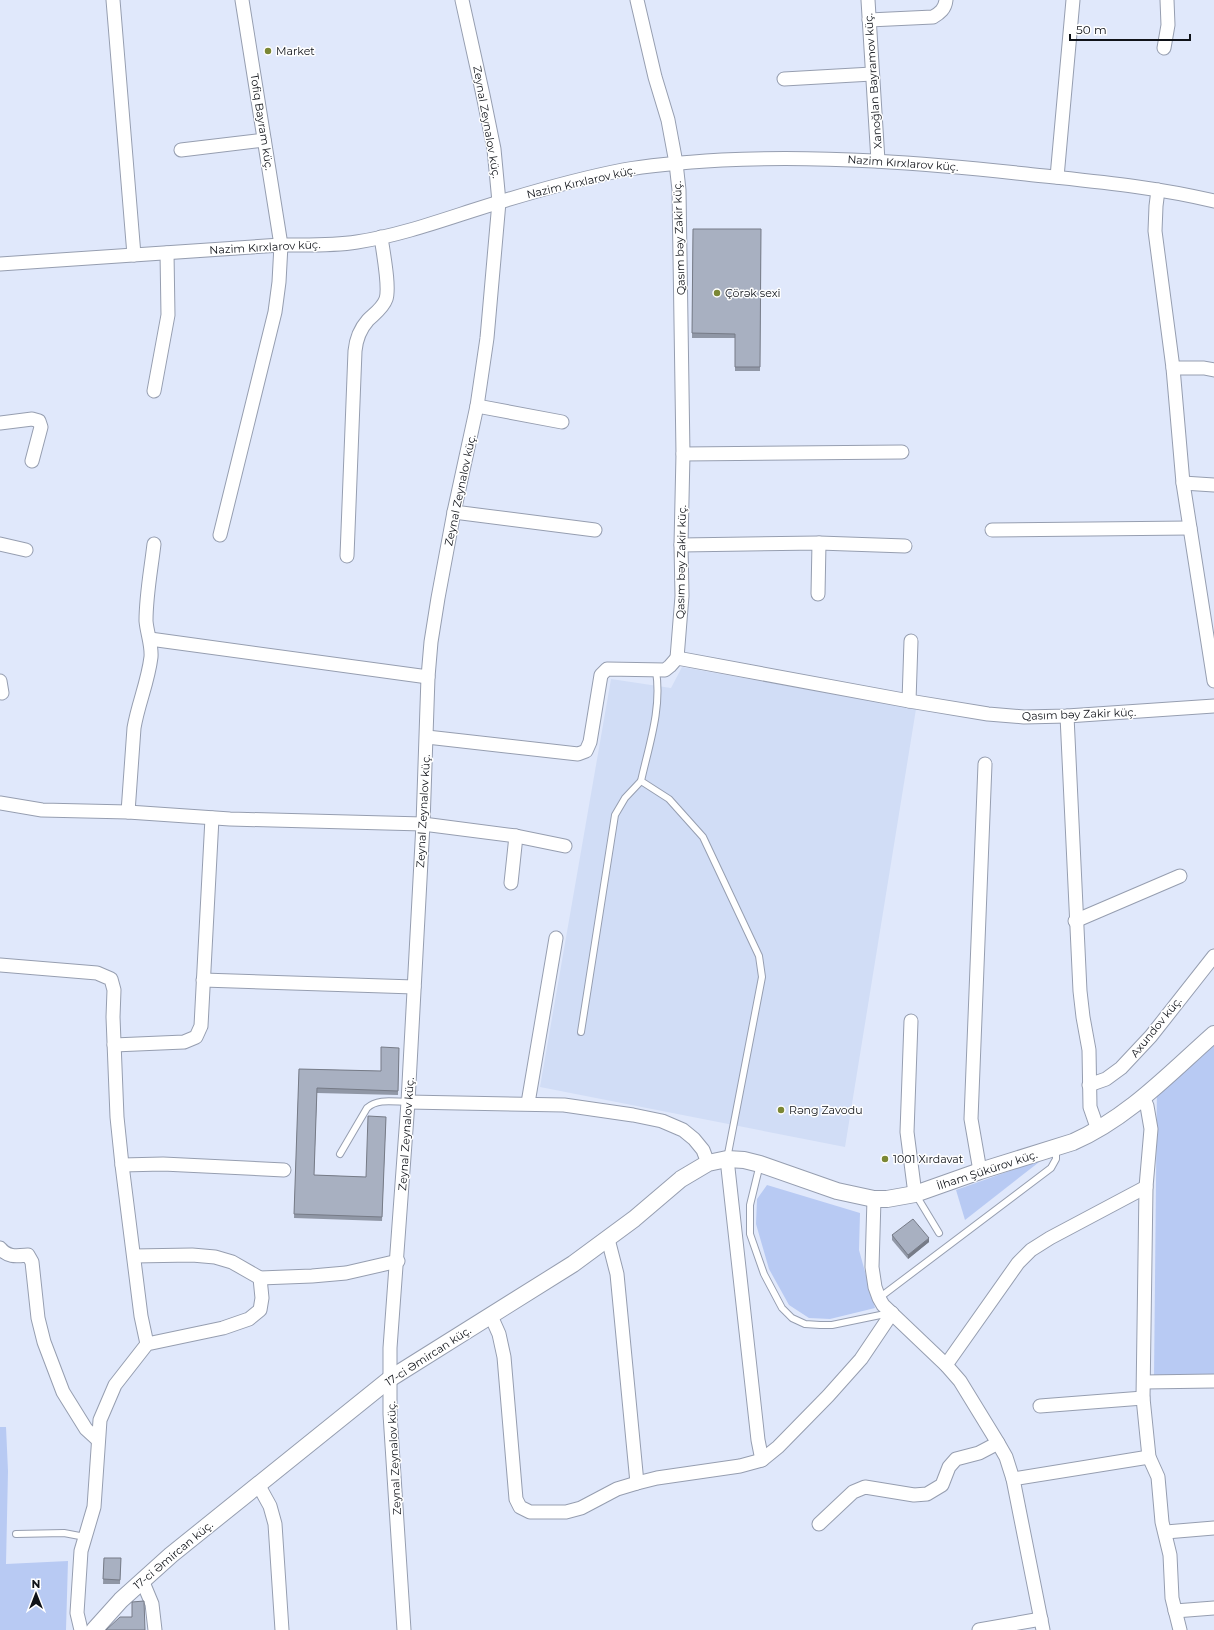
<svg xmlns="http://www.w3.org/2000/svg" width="1214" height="1630" font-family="Montserrat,sans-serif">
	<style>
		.built { fill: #d1ddf6 }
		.green { fill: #b8caf3 }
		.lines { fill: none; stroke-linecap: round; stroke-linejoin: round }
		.service-casing { stroke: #969eb0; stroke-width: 8 }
		.minor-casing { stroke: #969eb0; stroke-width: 15 }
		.tertiary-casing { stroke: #969eb0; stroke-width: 18 }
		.service { stroke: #fff; stroke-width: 6 }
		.minor { stroke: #fff; stroke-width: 13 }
		.tertiary { stroke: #fff; stroke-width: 16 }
		.wall { fill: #9097a6 }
		.shaded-wall { fill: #767b87 }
		.building { fill: #a8b0c1; stroke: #767b87 }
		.poi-dot { fill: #7b8734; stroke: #fff; stroke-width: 1.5 }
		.labels { text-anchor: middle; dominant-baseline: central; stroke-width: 3; stroke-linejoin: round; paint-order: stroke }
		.poi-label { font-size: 11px; fill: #0f1218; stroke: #fff; text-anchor: start }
		.street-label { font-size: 11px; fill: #0f1218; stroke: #fff }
	</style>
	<rect width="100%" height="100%" fill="#e0e8fb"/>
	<path class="built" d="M 682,667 L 916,709 L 845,1147 L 540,1087 L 611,679 L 671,688 Z"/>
	<g class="green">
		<path d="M 1214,1043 L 1214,1375 L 1154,1377 L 1157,1083 Z"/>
		<path d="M 1043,1159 L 965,1220 L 956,1190 Z"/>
		<path d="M 767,1185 L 860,1213 L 859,1250 L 875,1308 L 830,1319 L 809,1318 L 789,1305 L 769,1269 L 756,1224 L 757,1199 Z"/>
		<path d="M 0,1427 L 6,1427 L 8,1471 L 6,1564 L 68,1561 L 66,1630 L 0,1630 Z"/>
	</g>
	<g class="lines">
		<defs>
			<g id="service">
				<path d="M 656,671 C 662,708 649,745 641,781 L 669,799 L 703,837 L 759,956 L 762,977 L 727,1159"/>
				<path d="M 581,1032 L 615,815 L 625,798 L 641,781"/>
				<path d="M 340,1154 L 367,1108 C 378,1098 394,1102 408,1102"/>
				<path d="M 760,1164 L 750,1205 L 750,1234 L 764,1274 L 782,1308 L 792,1318 L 805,1324 L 820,1325 L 832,1325 L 890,1313"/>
				<path d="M 916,1195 L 939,1233"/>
				<path d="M 879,1298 L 1051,1168 L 1056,1159 L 1056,1148"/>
				<path d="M 16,1534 L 64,1533 L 85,1537"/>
			</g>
			<g id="minor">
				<path d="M 113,0 L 134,255"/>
				<path d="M 637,0 L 655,77 L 668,120 L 676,163 L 679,190 L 683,454 L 681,545 L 682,596 L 677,658 L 909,701 L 988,714 L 1024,717 L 1067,716 L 1214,706"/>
				<path d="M 868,0 L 878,161"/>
				<path d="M 869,20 L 933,17 C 940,13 945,9 946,0"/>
				<path d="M 1164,48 L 1168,25 L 1167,0"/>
				<path d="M 784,79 L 872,74"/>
				<path d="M 181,150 L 264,140"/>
				<path d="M 1057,177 L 1073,0"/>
				<path d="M 1158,190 L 1156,206 L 1155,231 L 1173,368 L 1183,483 L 1214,681"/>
				<path d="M 0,264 L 281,245 C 306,245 332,246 357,242 C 396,236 434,223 471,211 C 521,195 572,180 623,170 C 656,164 689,162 722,160 C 823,155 925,163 1026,174 C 1089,181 1152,186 1214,201"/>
				<path d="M 1173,368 L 1204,368 L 1214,370"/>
				<path d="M 154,391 L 168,315 L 167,253"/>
				<path d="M 477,406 L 562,422"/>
				<path d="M 0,423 L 32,419 L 39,421 L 41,427 L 32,461"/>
				<path d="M 683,454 L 902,452"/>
				<path d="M 1183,483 L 1214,485"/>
				<path d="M 454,512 L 595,530"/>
				<path d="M 992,530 L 1190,528"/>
				<path d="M 220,535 L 275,312 L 279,282 L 281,245 L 242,0"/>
				<path d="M 0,544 L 26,550"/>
				<path d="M 681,545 L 819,543 L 905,546"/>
				<path d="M 347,556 L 355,351 C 356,340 360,329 368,320 C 374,314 383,308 386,299 C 390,287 383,252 381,237"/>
				<path d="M 818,594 L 819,543"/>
				<path d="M 150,639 L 428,677"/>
				<path d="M 0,681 L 2,693"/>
				<path d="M 909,701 L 911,641"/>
				<path d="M 1067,716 L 1080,991 L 1083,1017 L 1089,1050 L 1090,1107 L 1098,1130"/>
				<path d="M 427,737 L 578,754 L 586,751 L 590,742 L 601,675 L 607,669 L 665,670 L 670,666 L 677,658"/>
				<path d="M 0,803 L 42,810 L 128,812 L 230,819 L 423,824 L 516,836 L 565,846"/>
				<path d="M 128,812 L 134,728 C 138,704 148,682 151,657 C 152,645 147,633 146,621 C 146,595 151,570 154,544"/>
				<path d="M 511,883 L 516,836"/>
				<path d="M 1075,921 L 1180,876"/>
				<path d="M 0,965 L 97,973 L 111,979 L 114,990 L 113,1017 L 117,1117 L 122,1165 L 141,1316 L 147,1344"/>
				<path d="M 203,980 L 414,987"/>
				<path d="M 911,1021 L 907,1132 L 915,1194"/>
				<path d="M 114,1045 L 184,1042 L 196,1037 L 201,1026 L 212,818"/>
				<path d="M 1089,1085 L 1106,1079 L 1121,1068 L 1151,1036 L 1214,956"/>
				<path d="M 1143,1097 L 1147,1106 L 1151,1129 L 1146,1187 L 1143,1398 L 1149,1457 L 1158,1477 L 1162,1522 L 1170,1555 L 1172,1598 L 1180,1630"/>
				<path d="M 408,1102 L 564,1105 L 633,1115 L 662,1121 L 683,1130 L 694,1139 L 703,1150 L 708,1163"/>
				<path d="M 528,1103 L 556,938"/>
				<path d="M 727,1159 L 758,1440 L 762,1460"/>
				<path d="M 122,1165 L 163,1164 L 284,1170"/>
				<path d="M 980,1171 L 971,1119 L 985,764"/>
				<path d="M 874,1199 L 872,1267 L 875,1287 L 879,1298 L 883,1305 L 946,1365 L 960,1381 L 998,1443 L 1006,1457 L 1013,1479 L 1043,1630"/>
				<path d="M 608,1239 L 617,1274 L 637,1483"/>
				<path d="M 0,1248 C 8,1258 17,1256 28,1255 L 32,1262 L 38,1318 L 44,1342 L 63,1392 L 86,1429 L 98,1440"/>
				<path d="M 134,1256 L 192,1255 L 215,1257 L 232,1262 L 260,1278 L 312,1276 L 346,1273 L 398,1261"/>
				<path d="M 491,1316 L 499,1334 L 504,1357 L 516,1499 L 520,1507 L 530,1512 L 566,1512 L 581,1508 L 617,1489 L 637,1483 L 657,1478 L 740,1466 L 762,1460 L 778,1447 L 828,1396 L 861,1359 L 892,1313"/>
				<path d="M 946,1365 L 1018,1263 L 1031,1250 L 1050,1238 L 1146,1187"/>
				<path d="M 1144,1382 L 1214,1381"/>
				<path d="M 1040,1406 L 1143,1398"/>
				<path d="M 1013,1479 L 1149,1457"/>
				<path d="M 259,1486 L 270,1506 L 275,1524 L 282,1630"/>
				<path d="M 819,1524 L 853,1492 L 865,1487 L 914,1495 L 927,1494 L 942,1485 L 949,1467 L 956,1459 L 979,1453 L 998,1443"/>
				<path d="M 1166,1532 L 1214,1528"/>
				<path d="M 142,1580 L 152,1604 L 155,1630"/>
				<path d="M 1175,1611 L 1214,1608"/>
				<path d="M 81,1630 L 77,1613 L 81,1551 L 94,1507 L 100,1420 L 115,1385 L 147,1344 L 223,1328 L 249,1319 L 260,1310 L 262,1298 L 260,1278"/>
				<path d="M 404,1630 L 390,1414 L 390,1348 L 408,1102 L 423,824 L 428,677 L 431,642 L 438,598 L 454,512 L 477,406 L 487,338 L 499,202 L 494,149 L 483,95 L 462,0"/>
				<path d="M 979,1630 L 1041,1619"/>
			</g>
			<path id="tertiary" d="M 94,1630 L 121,1600 L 171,1555 L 391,1378 L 573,1264 L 634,1219 L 681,1179 L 708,1163 L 727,1159 L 744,1160 L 760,1164 L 837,1191 L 874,1199 L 887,1199 L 915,1194 L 980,1171 L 1073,1142 C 1128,1118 1170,1073 1214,1034"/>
		</defs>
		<use href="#service" class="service-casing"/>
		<use href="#minor" class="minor-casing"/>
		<use href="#tertiary" class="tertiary-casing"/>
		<use href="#service" class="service"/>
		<use href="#minor" class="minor"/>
		<use href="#tertiary" class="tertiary"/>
	</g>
	<g class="wall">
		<path d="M 693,229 L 761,229 L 760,371 L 735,371 L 735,338 L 692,338 Z"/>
		<path d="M 399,1048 L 398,1095 L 317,1093 L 314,1175 L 366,1177 L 386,1117 L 382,1221 L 294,1218 L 299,1069 L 381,1071 Z"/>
		<path d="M 892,1235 L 929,1242 L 908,1259 L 892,1240 Z"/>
		<path d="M 104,1558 L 121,1558 L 120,1584 L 103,1584 Z"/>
	</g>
	<path class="shaded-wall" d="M 929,1238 L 929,1242 L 908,1259 L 908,1255 Z"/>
	<g class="building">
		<path d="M 693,229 L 761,229 L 760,367 L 735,367 L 735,334 L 692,333 Z"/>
		<path d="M 381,1047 L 399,1048 L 398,1091 L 317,1088 L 314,1175 L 366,1177 L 368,1116 L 386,1117 L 382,1217 L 294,1214 L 299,1069 L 381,1071 Z"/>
		<path d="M 913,1219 L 929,1238 L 908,1255 L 892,1235 Z"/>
		<path d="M 104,1558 L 121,1558 L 120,1580 L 103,1579 Z"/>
		<path d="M 144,1601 L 145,1630 L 106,1630 L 120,1617 L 132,1617 L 132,1602 Z"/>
	</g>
	<g class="poi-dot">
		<circle cx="268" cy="51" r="4"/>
		<circle cx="717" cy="293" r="4"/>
		<circle cx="781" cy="1110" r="4"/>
		<circle cx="885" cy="1159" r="4"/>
	</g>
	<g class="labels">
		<g class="poi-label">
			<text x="276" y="51">Market</text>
			<text x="725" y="293">Çörək sexi</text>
			<text x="789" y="1110">Rəng Zavodu</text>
			<text x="893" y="1159">1001 Xırdavat</text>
		</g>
		<g class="street-label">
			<text transform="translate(873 81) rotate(-94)">Xanoğlan Bayramov küç.</text>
			<text transform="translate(262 122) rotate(81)">Tofiq Bayram küç.</text>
			<text transform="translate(487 122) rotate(80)">Zeynal Zeynalov küç.</text>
			<text transform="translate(903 163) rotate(4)">Nazim Kırxlarov küç.</text>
			<text transform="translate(581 182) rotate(-13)">Nazim Kırxlarov küç.</text>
			<text transform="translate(679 238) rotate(-92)">Qasım bəy Zakir küç.</text>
			<text transform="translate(265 247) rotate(-3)">Nazim Kırxlarov küç.</text>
			<text transform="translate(460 490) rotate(-78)">Zeynal Zeynalov küç.</text>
			<text transform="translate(681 562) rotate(-89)">Qasım bəy Zakir küç.</text>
			<text transform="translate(1079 714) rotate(-2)">Qasım bəy Zakir küç.</text>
			<text transform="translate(423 811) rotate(-87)">Zeynal Zeynalov küç.</text>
			<text transform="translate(1156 1027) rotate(-51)">Axundov küç.</text>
			<text transform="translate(406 1134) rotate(-86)">Zeynal Zeynalov küç.</text>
			<text transform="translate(987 1170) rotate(-18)">İlham Şükürov küç.</text>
			<text transform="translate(428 1356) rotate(-33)">17-ci Əmircan küç.</text>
			<text transform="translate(394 1458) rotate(-93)">Zeynal Zeynalov küç.</text>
			<text transform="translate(173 1555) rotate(-40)">17-ci Əmircan küç.</text>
		</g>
	</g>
	<g transform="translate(36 1594)" stroke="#ffffff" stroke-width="3" paint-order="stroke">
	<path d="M0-3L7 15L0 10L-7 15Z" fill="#0f1218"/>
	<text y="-6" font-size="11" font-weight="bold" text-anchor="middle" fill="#0f1218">N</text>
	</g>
	<path d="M1070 34v6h120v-6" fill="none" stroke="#0f1218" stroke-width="2"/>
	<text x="1076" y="34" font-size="12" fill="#0f1218" stroke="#ffffff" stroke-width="3" paint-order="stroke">50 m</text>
</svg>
